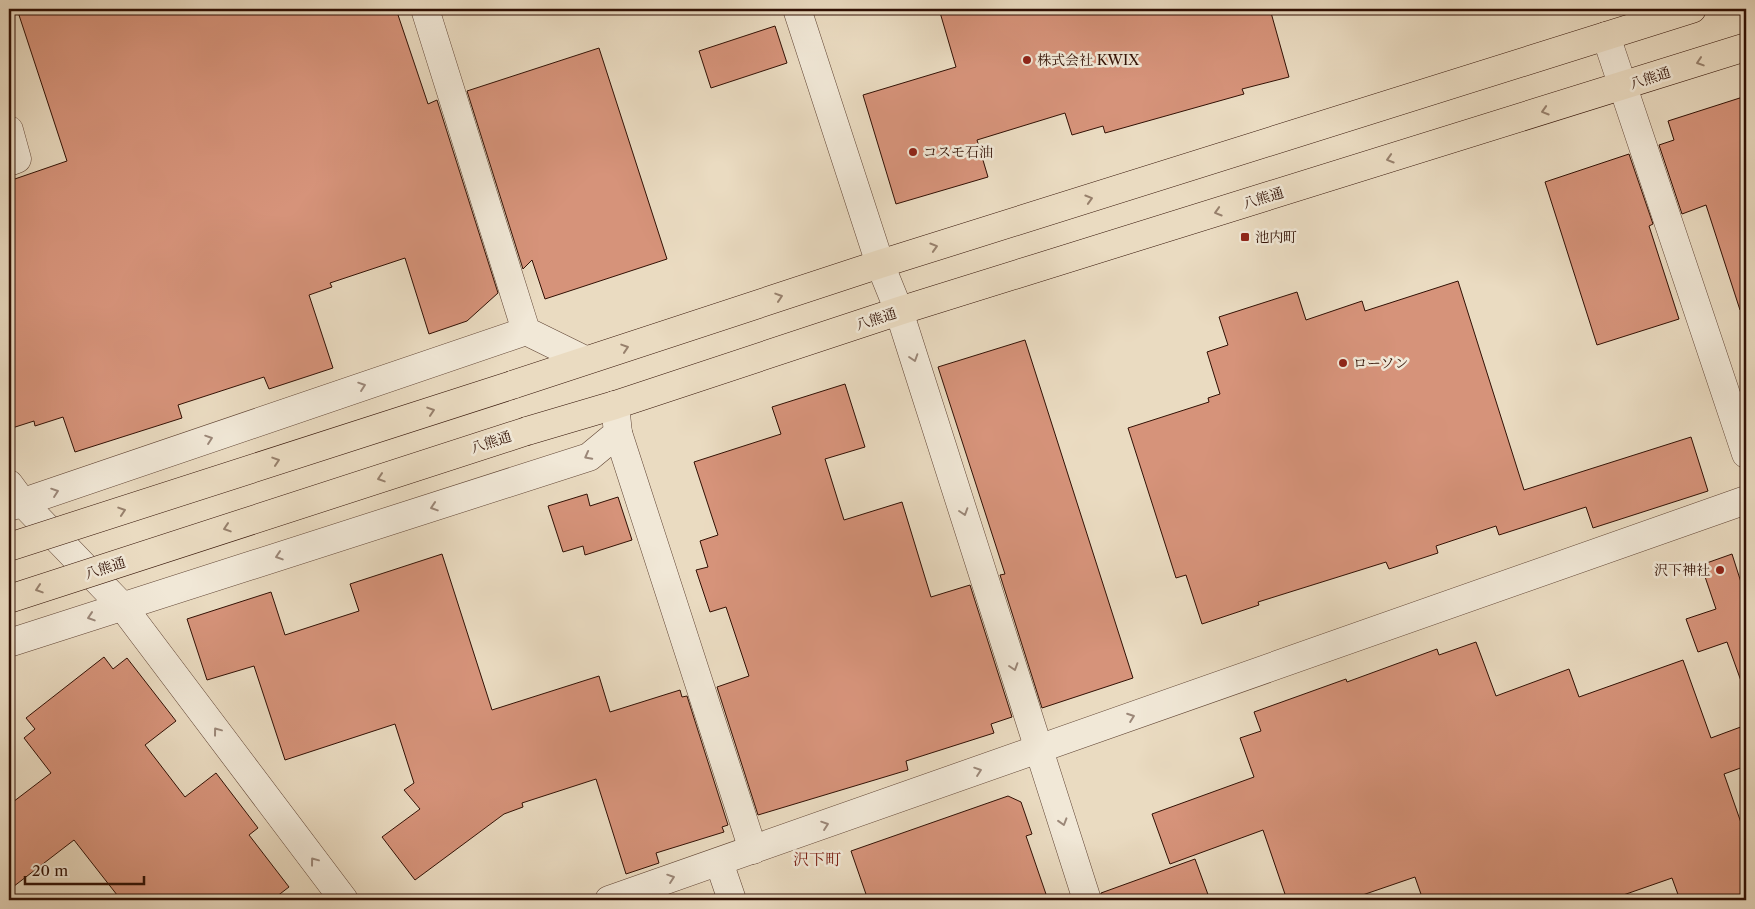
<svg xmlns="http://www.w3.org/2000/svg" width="1755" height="909" font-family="'Libre Caslon Text','Noto Serif JP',serif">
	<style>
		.building { fill: #d6937a; stroke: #311004 }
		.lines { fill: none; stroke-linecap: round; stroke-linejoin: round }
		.street-casing { stroke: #5f4333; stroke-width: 29 }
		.primary-casing { stroke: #311004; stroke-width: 29 }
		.street { stroke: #f1e8d7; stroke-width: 28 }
		.primary { stroke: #eadbc1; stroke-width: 28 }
		.primary-bridge-casing { stroke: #311004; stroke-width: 29; stroke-linecap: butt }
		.primary-bridge { stroke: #eadbc1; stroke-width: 28 }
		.oneway { stroke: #97806c }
		.oneway2 { stroke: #9b8778 }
		.poi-dot { fill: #8f2418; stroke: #f1e8d7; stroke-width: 2 }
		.labels { text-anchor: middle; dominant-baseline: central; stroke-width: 5; stroke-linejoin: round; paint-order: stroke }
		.poi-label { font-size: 14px; fill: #311004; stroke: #f1e8d7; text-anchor: start }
		.street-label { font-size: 14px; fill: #311004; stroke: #f1e8d7 }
		.quarter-label { font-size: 16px; fill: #7a1f14; stroke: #f1e8d7 }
	</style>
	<rect width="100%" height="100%" fill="#eadbc1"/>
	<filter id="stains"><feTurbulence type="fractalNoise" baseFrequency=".004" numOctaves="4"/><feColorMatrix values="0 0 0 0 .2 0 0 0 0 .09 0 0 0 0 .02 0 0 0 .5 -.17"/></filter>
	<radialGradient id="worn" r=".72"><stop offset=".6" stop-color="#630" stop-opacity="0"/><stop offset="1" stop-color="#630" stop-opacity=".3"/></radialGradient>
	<g class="building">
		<path d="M 17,9 L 396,9 L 428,104 L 437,100 L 498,293 L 467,321 L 429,334 L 405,258 L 330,283 L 332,287 L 309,295 L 333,368 L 269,389 L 264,377 L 178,405 L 182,418 L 75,452 L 63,417 L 35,426 L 34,421 L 9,429 L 9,181 L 67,161 Z"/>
		<path d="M 939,9 L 1270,9 L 1289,77 L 1242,89 L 1244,94 L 1105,133 L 1103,126 L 1072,135 L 1065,113 L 977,140 L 988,177 L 896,204 L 863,95 L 956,67 Z"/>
		<path d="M 775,26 L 787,63 L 711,88 L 699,51 Z"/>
		<path d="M 599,48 L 667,259 L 545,299 L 532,260 L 523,269 L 467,91 Z"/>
		<path d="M 1746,96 L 1746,309 L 1740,310 L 1706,205 L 1682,214 L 1659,145 L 1674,140 L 1668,121 Z"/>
		<path d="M 1629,154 L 1653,224 L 1649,226 L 1679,319 L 1597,345 L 1545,182 Z"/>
		<path d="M 1458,281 L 1524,490 L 1691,437 L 1708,491 L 1593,528 L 1586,507 L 1499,535 L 1496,526 L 1436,546 L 1438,553 L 1389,569 L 1386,562 L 1258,602 L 1259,605 L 1202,624 L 1186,575 L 1176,578 L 1128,428 L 1209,402 L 1208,398 L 1220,394 L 1207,352 L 1228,345 L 1219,317 L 1297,292 L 1306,320 L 1362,301 L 1365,311 Z"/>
		<path d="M 1025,340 L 1133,678 L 1042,708 L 1000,575 L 1005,574 L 938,367 Z"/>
		<path d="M 845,384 L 865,447 L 825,459 L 844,520 L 902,502 L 931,597 L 970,585 L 1012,717 L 991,724 L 994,733 L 906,761 L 908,770 L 758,815 L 717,687 L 749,676 L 726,607 L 710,612 L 696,570 L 708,567 L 700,541 L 718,535 L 694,462 L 781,434 L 772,407 Z"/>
		<path d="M 587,494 L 590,506 L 618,497 L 632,540 L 585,555 L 583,546 L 563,552 L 548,506 Z"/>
		<path d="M 442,554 L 492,710 L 599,676 L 610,712 L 680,690 L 682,697 L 687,696 L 728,825 L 722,827 L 724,832 L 656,853 L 659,863 L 626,874 L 596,779 L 522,803 L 523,807 L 504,814 L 415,880 L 382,837 L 420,809 L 404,790 L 414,783 L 395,724 L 285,760 L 254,666 L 207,680 L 187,619 L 271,592 L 285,635 L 359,611 L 350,584 Z"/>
		<path d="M 1732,554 L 1746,598 L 1746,680 L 1741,681 L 1727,642 L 1698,652 L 1686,619 L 1716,609 L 1701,565 Z"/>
		<path d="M 1476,642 L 1496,696 L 1569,669 L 1579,697 L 1683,660 L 1711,738 L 1746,725 L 1746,766 L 1724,774 L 1746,837 L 1746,900 L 1680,900 L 1672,878 L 1609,900 L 1423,900 L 1415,877 L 1348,900 L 1287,900 L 1263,830 L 1170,864 L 1152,814 L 1254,777 L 1240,738 L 1261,731 L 1254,712 L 1346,679 L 1347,682 L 1437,649 L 1439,655 Z"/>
		<path d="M 104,657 L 113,669 L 127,658 L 176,721 L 145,745 L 185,797 L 216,773 L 258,828 L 249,835 L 289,887 L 272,900 L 121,900 L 74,840 L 9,890 L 9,805 L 51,773 L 24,738 L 35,729 L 26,718 Z"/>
		<path d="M 1008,796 L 1021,802 L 1032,834 L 1026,836 L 1048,900 L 868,900 L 851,851 Z"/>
		<path d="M 1195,859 L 1210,900 L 1102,900 L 1101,893 Z"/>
	</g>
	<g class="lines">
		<defs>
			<g id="street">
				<path d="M 425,9 L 526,331 L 585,360"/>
				<path d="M 797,9 L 880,264 L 899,311 L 1087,900"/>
				<path d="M 1606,36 L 1746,454"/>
				<path d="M 9,130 L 17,159 L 9,162"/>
				<path d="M 618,433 L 753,850"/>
				<path d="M 9,484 L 23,503 L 123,607 L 344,900"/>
				<path d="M 9,507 L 526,331"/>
				<path d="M 9,643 L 589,457 L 618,433 L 615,405"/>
				<path d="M 719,862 L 732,900"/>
				<path d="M 609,900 L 1746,500"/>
			</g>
			<g id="primary">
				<path d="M 512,385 L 880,264 L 1692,9"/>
				<path d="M 527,431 L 615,405 L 899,311 L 1746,47"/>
			</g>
		</defs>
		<use href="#street" class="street-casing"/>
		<use href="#primary" class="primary-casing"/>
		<use href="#street" class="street"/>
		<use href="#primary" class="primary"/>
		<defs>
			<g id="primary-bridge">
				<path d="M 9,547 L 512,385"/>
				<path d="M 9,599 L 527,431"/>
			</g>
		</defs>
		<use href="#primary-bridge" class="primary-bridge-casing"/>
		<use href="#primary-bridge" class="primary-bridge"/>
	</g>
	<defs><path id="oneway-chevron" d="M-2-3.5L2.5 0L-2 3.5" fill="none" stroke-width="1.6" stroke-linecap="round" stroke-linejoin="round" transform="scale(1.25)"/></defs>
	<g class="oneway">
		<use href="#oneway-chevron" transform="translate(1700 62) rotate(162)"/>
		<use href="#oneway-chevron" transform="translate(1545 111) rotate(163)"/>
		<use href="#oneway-chevron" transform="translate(1390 159) rotate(163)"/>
		<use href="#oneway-chevron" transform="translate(1089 199) rotate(-17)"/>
		<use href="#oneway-chevron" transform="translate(1218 212) rotate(163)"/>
		<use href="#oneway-chevron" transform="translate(934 247) rotate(-17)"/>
		<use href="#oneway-chevron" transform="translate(779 297) rotate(-18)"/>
		<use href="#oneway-chevron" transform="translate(625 348) rotate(-18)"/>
		<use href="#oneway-chevron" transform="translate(431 411) rotate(-18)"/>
		<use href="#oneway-chevron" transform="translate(276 461) rotate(-18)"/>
		<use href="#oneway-chevron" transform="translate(381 478) rotate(162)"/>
		<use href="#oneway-chevron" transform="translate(122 511) rotate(-18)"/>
		<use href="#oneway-chevron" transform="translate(227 528) rotate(162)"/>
		<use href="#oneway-chevron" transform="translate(39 589) rotate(162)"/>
	</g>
	<g class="oneway2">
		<use href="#oneway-chevron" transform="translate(914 358) rotate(72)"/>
		<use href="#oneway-chevron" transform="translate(362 386) rotate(-19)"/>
		<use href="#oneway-chevron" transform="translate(209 439) rotate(-19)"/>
		<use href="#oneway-chevron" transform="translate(588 456) rotate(152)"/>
		<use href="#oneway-chevron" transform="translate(55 492) rotate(-19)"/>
		<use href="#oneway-chevron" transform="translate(434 507) rotate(162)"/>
		<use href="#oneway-chevron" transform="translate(964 512) rotate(72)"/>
		<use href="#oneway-chevron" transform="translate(279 556) rotate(162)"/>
		<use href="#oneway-chevron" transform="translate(91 617) rotate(162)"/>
		<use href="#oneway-chevron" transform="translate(1014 667) rotate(72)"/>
		<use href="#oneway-chevron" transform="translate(1131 717) rotate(-20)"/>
		<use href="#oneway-chevron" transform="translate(217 731) rotate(-127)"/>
		<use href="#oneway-chevron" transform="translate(978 771) rotate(-19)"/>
		<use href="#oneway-chevron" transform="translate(1063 822) rotate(73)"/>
		<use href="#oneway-chevron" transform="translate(825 825) rotate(-19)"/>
		<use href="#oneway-chevron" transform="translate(314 861) rotate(-127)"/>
		<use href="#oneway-chevron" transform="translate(671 878) rotate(-19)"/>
	</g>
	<g class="poi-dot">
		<circle cx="1027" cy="60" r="5"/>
		<circle cx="913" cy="152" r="5"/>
		<rect x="1240" y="232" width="10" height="10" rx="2.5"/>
		<circle cx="1343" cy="363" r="5"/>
		<circle cx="1720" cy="570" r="5"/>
	</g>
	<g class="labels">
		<g class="poi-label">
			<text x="1037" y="60">株式会社 KWIX</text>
			<text x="923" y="152">コスモ石油</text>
			<text x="1255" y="237">池内町</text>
			<text x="1353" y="363">ローソン</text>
			<text x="1710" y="570" text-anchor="end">沢下神社</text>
		</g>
		<g class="street-label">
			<text transform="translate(1650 78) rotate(-18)">八熊通</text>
			<text transform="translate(1263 198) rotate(-17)">八熊通</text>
			<text transform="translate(876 319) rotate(-18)">八熊通</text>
			<text transform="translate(491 442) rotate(-18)">八熊通</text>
			<text transform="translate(105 568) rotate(-18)">八熊通</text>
		</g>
		<g class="quarter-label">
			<text x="817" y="859">沢下町</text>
		</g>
	</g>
	<rect width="1755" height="909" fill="none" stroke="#eadbc1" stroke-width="30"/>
	<rect x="10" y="10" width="1735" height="889" fill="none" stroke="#311004" stroke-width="2.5"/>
	<rect x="15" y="15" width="1725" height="879" fill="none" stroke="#311004"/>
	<path d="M25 876v8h119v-8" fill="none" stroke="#311004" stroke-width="2.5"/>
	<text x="32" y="876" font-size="15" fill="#311004" stroke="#f1e8d7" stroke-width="4" paint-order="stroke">20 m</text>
	<rect width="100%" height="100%" filter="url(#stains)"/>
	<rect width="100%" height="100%" fill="url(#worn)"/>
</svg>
